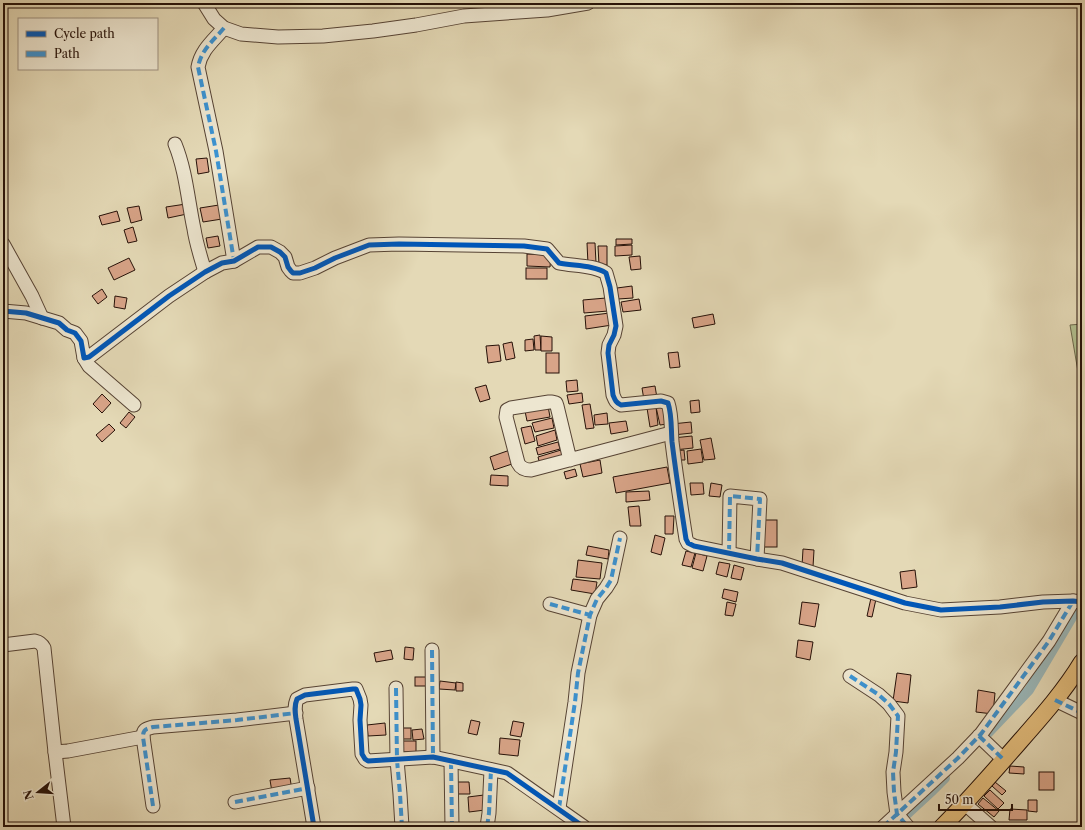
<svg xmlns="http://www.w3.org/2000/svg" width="1085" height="830" font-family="'Libre Caslon Text',serif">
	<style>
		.green { fill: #b2c090; stroke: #6c684c }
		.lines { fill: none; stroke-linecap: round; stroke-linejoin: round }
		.canal { stroke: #9ab7b9; stroke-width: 10 }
		.building { fill: #d8a488; stroke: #261108 }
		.minor-casing { stroke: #564334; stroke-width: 15 }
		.major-casing { stroke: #261108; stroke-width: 18 }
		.minor { stroke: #ede6d0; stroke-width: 13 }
		.major { stroke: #e2bc7b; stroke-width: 16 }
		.quiet { stroke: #3b92d1; stroke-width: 4; stroke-dasharray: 8 4; stroke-linecap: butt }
		.cycleway-casing { stroke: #ede6d0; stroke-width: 8 }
		.cycleway { stroke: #0057b8; stroke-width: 5 }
	</style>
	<rect width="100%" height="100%" fill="#e4d9b6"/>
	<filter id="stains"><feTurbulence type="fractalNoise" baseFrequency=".005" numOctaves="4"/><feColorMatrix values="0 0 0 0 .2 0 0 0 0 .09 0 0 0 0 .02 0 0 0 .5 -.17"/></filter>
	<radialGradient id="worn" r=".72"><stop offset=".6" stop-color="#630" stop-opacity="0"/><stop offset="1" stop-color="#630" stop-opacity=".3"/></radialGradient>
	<path class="green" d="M 1082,324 L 1082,395 L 1070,325 Z"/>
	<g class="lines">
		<g class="canal">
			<path d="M 988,733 L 1029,690 L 1074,614 L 1082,594"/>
			<path d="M 893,827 L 933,790 L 945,778"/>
		</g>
	</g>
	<g class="building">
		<path d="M 207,158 L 209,172 L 198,174 L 196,159 Z"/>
		<path d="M 186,204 L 187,214 L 168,218 L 166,207 Z"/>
		<path d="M 219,205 L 222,219 L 203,222 L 200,208 Z"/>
		<path d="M 139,206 L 142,220 L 131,223 L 127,208 Z"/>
		<path d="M 117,211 L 120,221 L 102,225 L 99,216 Z"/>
		<path d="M 133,227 L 137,241 L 128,243 L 124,230 Z"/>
		<path d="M 218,236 L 220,246 L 208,248 L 206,238 Z"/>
		<path d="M 616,239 L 632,239 L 632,244 L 616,245 Z"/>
		<path d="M 587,243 L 595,243 L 596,263 L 588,264 Z"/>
		<path d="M 632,245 L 632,255 L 615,256 L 615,246 Z"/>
		<path d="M 598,246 L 607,246 L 607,265 L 599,265 Z"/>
		<path d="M 527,254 L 551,255 L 550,267 L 527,266 Z"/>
		<path d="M 640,256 L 641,269 L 631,270 L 629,257 Z"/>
		<path d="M 129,258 L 135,270 L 114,280 L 108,268 Z"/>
		<rect x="526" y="268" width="21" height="11"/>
		<path d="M 632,286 L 633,298 L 618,299 L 617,288 Z"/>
		<path d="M 102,289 L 107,297 L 98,304 L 92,296 Z"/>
		<path d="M 115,296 L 127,298 L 125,309 L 114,307 Z"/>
		<path d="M 606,298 L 608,311 L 584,313 L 583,300 Z"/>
		<path d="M 639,299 L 641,310 L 623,312 L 621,302 Z"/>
		<path d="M 610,313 L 612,325 L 586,329 L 585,316 Z"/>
		<path d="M 713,314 L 715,324 L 694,328 L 692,318 Z"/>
		<path d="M 540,335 L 541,350 L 535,350 L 534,336 Z"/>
		<path d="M 541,336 L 552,337 L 552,351 L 541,351 Z"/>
		<path d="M 533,339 L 534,350 L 525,351 L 525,340 Z"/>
		<path d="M 512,342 L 515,358 L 506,360 L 503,344 Z"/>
		<path d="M 499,345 L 501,361 L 488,363 L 486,346 Z"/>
		<path d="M 678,352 L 680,367 L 670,368 L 668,353 Z"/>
		<rect x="546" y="353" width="13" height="20"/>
		<path d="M 577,380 L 578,391 L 567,392 L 566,381 Z"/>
		<path d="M 486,385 L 490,399 L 480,402 L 475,388 Z"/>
		<path d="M 655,386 L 657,398 L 644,400 L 642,388 Z"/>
		<path d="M 582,393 L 583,402 L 569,404 L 567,395 Z"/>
		<path d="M 102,394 L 111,403 L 102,413 L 93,404 Z"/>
		<path d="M 699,400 L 700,412 L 691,413 L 690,401 Z"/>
		<path d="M 590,404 L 594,428 L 586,429 L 582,405 Z"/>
		<path d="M 548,406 L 550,417 L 527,421 L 525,411 Z"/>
		<path d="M 663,406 L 667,424 L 660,425 L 656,407 Z"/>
		<path d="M 656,407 L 658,425 L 650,427 L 647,408 Z"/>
		<path d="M 129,412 L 135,417 L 126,428 L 120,423 Z"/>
		<path d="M 607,413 L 608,424 L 595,425 L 594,415 Z"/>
		<path d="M 552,418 L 554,428 L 535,432 L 532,423 Z"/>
		<path d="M 626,421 L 628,431 L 611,434 L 609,423 Z"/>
		<path d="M 691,422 L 692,433 L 673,435 L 672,424 Z"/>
		<path d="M 109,424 L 115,430 L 102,442 L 96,435 Z"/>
		<path d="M 531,426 L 535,441 L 525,444 L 521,428 Z"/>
		<path d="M 555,430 L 557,440 L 538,446 L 536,436 Z"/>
		<path d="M 692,436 L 693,448 L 674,450 L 673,438 Z"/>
		<path d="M 711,438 L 715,459 L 704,460 L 700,440 Z"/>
		<path d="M 558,442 L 560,449 L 538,455 L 536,448 Z"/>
		<path d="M 701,449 L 703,462 L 688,464 L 687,451 Z"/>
		<path d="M 510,450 L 515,463 L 494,470 L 490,457 Z"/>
		<path d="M 561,450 L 563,459 L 540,465 L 538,457 Z"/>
		<path d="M 684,450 L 685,460 L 676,460 L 675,451 Z"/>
		<path d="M 600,460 L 602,473 L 583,477 L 580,464 Z"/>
		<path d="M 667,467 L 670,483 L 616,493 L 613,477 Z"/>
		<path d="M 575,469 L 577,476 L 566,479 L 564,472 Z"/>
		<path d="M 491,475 L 508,476 L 508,486 L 490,485 Z"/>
		<path d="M 690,483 L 703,483 L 704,494 L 691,495 Z"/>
		<path d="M 711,483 L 722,485 L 720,497 L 709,496 Z"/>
		<path d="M 649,491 L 650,500 L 626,502 L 626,492 Z"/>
		<path d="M 639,506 L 641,526 L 630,526 L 628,507 Z"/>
		<path d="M 665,516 L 674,516 L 673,534 L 665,534 Z"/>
		<rect x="760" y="520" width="17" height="27"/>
		<path d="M 655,535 L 665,538 L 661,555 L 651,552 Z"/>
		<path d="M 588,546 L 609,550 L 608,559 L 586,555 Z"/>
		<path d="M 803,549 L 814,550 L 813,567 L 802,566 Z"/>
		<path d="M 686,551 L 695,553 L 691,567 L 682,565 Z"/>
		<path d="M 696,553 L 707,556 L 703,571 L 692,568 Z"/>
		<path d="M 578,560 L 602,563 L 600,579 L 576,577 Z"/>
		<path d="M 719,562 L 730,564 L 727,577 L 716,574 Z"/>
		<path d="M 734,565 L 744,568 L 741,580 L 731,578 Z"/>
		<path d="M 915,570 L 917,587 L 902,589 L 900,572 Z"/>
		<path d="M 573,579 L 597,582 L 595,594 L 571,590 Z"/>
		<path d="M 724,589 L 738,592 L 736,602 L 722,598 Z"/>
		<path d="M 871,598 L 876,599 L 872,617 L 867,616 Z"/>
		<path d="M 727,602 L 736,604 L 733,616 L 725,615 Z"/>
		<path d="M 802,602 L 819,604 L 815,627 L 799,624 Z"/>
		<path d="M 798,640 L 813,642 L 810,660 L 796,657 Z"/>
		<path d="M 405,647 L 414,648 L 413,660 L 404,659 Z"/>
		<path d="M 391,650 L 393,659 L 376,662 L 374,653 Z"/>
		<path d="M 897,673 L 911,675 L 908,703 L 893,701 Z"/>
		<rect x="415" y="677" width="14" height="9"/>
		<path d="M 440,681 L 456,683 L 455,690 L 439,689 Z"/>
		<path d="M 456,682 L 463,683 L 463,691 L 456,691 Z"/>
		<path d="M 978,690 L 995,693 L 993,714 L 976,712 Z"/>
		<path d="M 471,720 L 480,722 L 477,735 L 468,733 Z"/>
		<path d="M 513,721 L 524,723 L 521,737 L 510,735 Z"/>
		<path d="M 385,723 L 386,735 L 368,736 L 367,725 Z"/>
		<rect x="401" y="728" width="10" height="11"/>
		<path d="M 422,729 L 424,739 L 413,740 L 412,730 Z"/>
		<path d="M 500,738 L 520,740 L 518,756 L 499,754 Z"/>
		<rect x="398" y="741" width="18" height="11"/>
		<path d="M 1010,766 L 1024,767 L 1024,774 L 1009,773 Z"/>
		<rect x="1039" y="772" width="15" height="18"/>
		<path d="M 290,778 L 292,790 L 272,792 L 270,780 Z"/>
		<path d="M 457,782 L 469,782 L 470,794 L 457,794 Z"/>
		<path d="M 995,782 L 1006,791 L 1002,795 L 992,786 Z"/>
		<path d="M 990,790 L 1004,803 L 998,809 L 984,796 Z"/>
		<path d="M 484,795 L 485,810 L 469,812 L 468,797 Z"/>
		<path d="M 983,798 L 999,811 L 994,817 L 978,804 Z"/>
		<path d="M 1028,800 L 1037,800 L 1037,812 L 1028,811 Z"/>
		<path d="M 1010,809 L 1027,810 L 1027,820 L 1009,820 Z"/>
	</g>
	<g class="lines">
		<defs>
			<g id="minor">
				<path d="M 204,3 L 214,19 L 224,28 L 241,34 L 278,37 L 323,36 L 373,31 L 416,25 L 464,16 L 547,10 L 588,3"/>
				<path d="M 224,28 C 213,41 201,50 198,67 L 216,151 L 234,261"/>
				<path d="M 175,144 C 186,171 188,201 194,229 C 196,243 201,258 205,272"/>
				<path d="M 3,244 L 32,296 L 42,318"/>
				<path d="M 3,311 L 26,313 L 59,323 L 67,330 L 75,333 L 81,341 L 84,358 L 89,357 L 169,296 L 205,272 L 222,263 L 234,261 L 258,247 L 271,247 L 280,252 L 285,257 L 288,267 L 291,271 L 293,273 L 300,273 L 315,268 L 335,258 L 369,245 L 399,244 L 524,246 L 547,249 L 559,263 C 573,266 594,265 606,273 L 610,287 L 616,326 L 614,335 L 609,345 L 608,353 L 613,395 C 615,400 616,403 621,405 L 661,401 L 668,403 C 672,415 671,429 672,442 C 676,474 681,507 686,539 L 688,543 L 694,546 L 757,559 L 782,563 L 905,603 L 941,610 L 1000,607 L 1043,602 L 1073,601 L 1082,602"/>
				<path d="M 84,358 L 89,366 L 134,405"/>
				<path d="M 570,460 L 557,406 L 556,403 L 552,402 L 549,402 L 511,408 L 507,410 L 506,417 L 518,463 C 521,469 526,470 531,470 L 671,433"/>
				<path d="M 729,553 L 730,496 L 760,499 L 757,559"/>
				<path d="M 550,604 L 590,615"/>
				<path d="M 3,645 L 35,641 C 40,642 42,644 44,648 L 55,752 L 68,751 L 143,737"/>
				<path d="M 432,650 L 433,757"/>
				<path d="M 850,676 L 879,695 L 889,704 L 898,716 L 896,752 L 893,772 L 894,792 L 897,814 L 908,827"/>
				<path d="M 396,688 L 397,760 L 400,794 L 402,827"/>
				<path d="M 1055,700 L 1082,713"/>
				<path d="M 979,736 L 1004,760"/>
				<path d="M 55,752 L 64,827"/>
				<path d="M 451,761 L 452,827"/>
				<path d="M 235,802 L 308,788"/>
				<path d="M 965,804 L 991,827"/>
				<path d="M 153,806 L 143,737 C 143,729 146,729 153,727 L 237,720 L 296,713"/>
				<path d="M 559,808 L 575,702 L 578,673 L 590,615 L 597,599 L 606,588 L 611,580 L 620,538"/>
				<path d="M 314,827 L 296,719 C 295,712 294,706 297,699 L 305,695 L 353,689 L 356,689 L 360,699 L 361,705 L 360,720 L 362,754 L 365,759 L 368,761 L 433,757 L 507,773 L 584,827"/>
				<path d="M 487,827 L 489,813 L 491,770"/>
				<path d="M 883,827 L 958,758 L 981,734 L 1049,641 L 1073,601"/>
			</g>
			<path id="major" d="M 942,827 C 970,799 996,769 1022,739 C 1044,714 1065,690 1082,662"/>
		</defs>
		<use href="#minor" class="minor-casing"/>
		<use href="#major" class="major-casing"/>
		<use href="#minor" class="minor"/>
		<use href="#major" class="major"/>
		<g class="quiet">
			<path d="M 224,28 C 213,41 201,50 198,67 L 216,151 L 234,261"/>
			<path d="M 729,553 L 730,496 L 760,499 L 757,559"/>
			<path d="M 550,604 L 590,615"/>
			<path d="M 432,650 L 433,757"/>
			<path d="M 850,676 L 879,695 L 889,704 L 898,716 L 896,752 L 893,772 L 894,792 L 897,814 L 908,827"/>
			<path d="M 396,688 L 397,760 L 400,794 L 402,827"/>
			<path d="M 1055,700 L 1082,713"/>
			<path d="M 979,736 L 1004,760"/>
			<path d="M 451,761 L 452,827"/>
			<path d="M 235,802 L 308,788"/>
			<path d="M 153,806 L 143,737 C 143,729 146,729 153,727 L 237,720 L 296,713"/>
			<path d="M 559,808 L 575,702 L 578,673 L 590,615 L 597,599 L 606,588 L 611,580 L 620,538"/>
			<path d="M 487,827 L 489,813 L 491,770"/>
			<path d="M 883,827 L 958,758 L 981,734 L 1049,641 L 1073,601"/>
		</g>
		<defs>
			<g id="cycleway">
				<path d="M 3,311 L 26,313 L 59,323 L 67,330 L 75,333 L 81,341 L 84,358 L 89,357 L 169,296 L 205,272 L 222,263 L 234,261 L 258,247 L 271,247 L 280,252 L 285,257 L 288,267 L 291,271 L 293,273 L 300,273 L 315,268 L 335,258 L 369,245 L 399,244 L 524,246 L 547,249 L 559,263 C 573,266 594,265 606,273 L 610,287 L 616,326 L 614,335 L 609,345 L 608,353 L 613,395 C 615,400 616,403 621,405 L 661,401 L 668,403 C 672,415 671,429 672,442 C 676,474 681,507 686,539 L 688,543 L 694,546 L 757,559 L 782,563 L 905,603 L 941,610 L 1000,607 L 1043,602 L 1073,601 L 1082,602"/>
				<path d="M 314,827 L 296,719 C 295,712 294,706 297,699 L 305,695 L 353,689 L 356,689 L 360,699 L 361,705 L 360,720 L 362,754 L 365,759 L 368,761 L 433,757 L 507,773 L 584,827"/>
			</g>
		</defs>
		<use href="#cycleway" class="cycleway-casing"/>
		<use href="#cycleway" class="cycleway"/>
	</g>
	<rect width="1085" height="830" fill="none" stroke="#e4d9b6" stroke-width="16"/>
	<rect x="4" y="4" width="1077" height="822" fill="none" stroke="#261108" stroke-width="2"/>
	<rect x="8" y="8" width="1069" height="814" fill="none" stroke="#261108"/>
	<rect x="18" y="18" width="140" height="52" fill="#ede6d0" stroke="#9d9180"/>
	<rect x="26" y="31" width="20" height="6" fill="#0057b8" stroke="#9d9180"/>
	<text x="54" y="38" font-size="12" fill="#261108">Cycle path</text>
	<rect x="26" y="51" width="20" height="6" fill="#3b92d1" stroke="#9d9180"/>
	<text x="54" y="58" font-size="12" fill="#261108">Path</text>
	<g transform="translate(38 792) rotate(253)" stroke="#ede6d0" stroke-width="3" paint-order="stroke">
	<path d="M0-3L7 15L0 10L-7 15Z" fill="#261108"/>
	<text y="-6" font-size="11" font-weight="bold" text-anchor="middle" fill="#261108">N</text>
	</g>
	<path d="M939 804v6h73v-6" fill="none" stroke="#261108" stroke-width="2"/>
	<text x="945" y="804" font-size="12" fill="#261108" stroke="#ede6d0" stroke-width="3" paint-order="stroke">50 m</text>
	<rect width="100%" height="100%" filter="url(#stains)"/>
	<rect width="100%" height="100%" fill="url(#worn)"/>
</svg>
